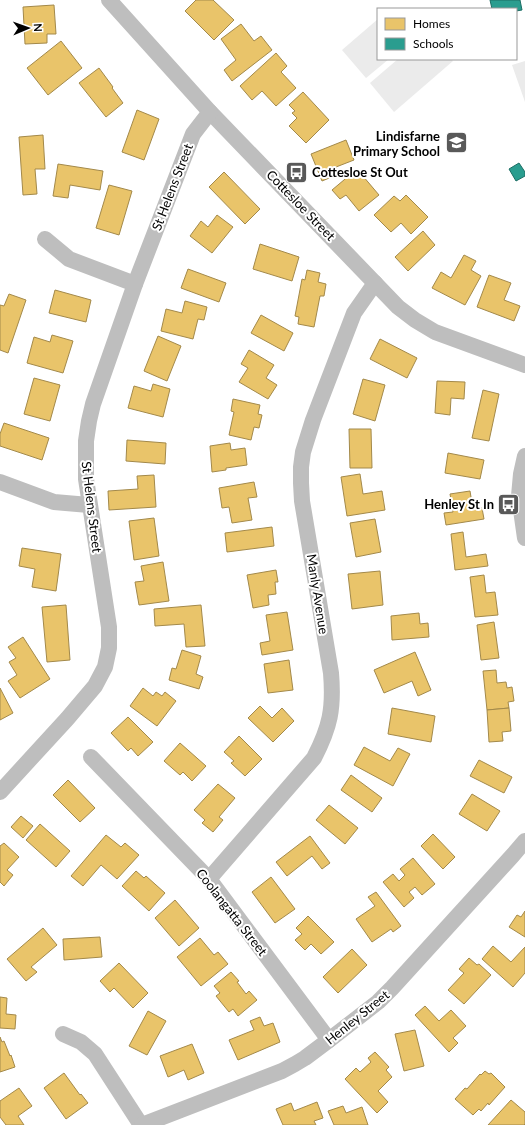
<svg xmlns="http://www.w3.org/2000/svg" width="525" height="1125" font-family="Lato,sans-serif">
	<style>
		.green { fill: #ebebeb }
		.homes { fill: #e9c46a; stroke: #a3894a }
		.schools { fill: #2a9d8f; stroke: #1d6e64 }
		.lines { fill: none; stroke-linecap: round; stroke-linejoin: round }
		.street { stroke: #bebebe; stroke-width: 16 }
		.labels { text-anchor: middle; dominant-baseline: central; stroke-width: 4; stroke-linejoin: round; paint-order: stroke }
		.poi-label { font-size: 13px; font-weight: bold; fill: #000; stroke: #fff; text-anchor: end }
		.street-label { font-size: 13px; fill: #000; stroke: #fff }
	</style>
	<rect width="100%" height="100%" fill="#fff"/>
	<g class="green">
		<path d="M 378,19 L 378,59 L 389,59 L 366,78 L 342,50 Z"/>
		<path d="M 398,59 L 451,59 L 453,61 L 394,112 L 370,83 Z"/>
		<path d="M 525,61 L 525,102 L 512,65 Z"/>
	</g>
	<g class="homes">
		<path d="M 196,0 L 213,0 L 234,20 L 214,40 L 185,11 Z"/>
		<path d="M 54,5 L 56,34 L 47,34 L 47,43 L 25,44 L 23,7 Z"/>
		<path d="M 241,24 L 254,41 L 261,36 L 272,50 L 232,81 L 224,70 L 236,60 L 221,39 Z"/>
		<path d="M 61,41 L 82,68 L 48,95 L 27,68 Z"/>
		<path d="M 276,53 L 287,66 L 281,72 L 296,88 L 276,106 L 262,91 L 252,100 L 240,86 Z"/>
		<path d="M 99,68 L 113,87 L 112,88 L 123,103 L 106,117 L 79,83 Z"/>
		<path d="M 303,92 L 329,120 L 306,143 L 289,126 L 297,118 L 292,113 L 295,111 L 289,105 Z"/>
		<path d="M 137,110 L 159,119 L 144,160 L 122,152 Z"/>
		<path d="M 43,135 L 45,169 L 35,169 L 37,194 L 23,195 L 19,137 Z"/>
		<path d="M 346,140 L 354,160 L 336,167 L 339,174 L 322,181 L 311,154 Z"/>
		<path d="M 58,164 L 103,171 L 100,190 L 70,185 L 68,198 L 53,196 Z"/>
		<path d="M 357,169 L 379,195 L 359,211 L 346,195 L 340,199 L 332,190 Z"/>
		<path d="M 224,172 L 260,209 L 245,224 L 209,187 Z"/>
		<path d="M 109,185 L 132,191 L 119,235 L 96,228 Z"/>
		<path d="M 406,195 L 428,217 L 411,234 L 401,223 L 391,232 L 374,215 L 394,196 L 400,201 Z"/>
		<path d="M 217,215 L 233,227 L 212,253 L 190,236 L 201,221 L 208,227 Z"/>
		<path d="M 423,231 L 435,245 L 408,271 L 395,257 Z"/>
		<path d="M 260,244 L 299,257 L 292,281 L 253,269 Z"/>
		<path d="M 464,255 L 476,261 L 471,270 L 481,276 L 465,305 L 432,288 L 441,272 L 451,278 Z"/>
		<path d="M 188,269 L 226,283 L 219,302 L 181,288 Z"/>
		<path d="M 307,270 L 320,273 L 318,282 L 326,284 L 324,296 L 320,296 L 314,327 L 298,324 L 299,317 L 295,316 L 302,279 L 305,280 Z"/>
		<path d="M 489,275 L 511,283 L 504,300 L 520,306 L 514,321 L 477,307 Z"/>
		<path d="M 55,290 L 91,300 L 86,322 L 49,313 Z"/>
		<path d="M 9,294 L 26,300 L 8,353 L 0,350 L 0,305 L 4,306 Z"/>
		<path d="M 185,301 L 207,307 L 204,320 L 198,319 L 193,339 L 161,331 L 166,309 L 182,313 Z"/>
		<path d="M 261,315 L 293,333 L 284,351 L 251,333 Z"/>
		<path d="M 52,335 L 73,341 L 63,373 L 27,363 L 34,337 L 50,342 Z"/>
		<path d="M 158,336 L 181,346 L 167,381 L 144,371 Z"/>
		<path d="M 380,339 L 417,358 L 407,378 L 370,359 Z"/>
		<path d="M 249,350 L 274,365 L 266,378 L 277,385 L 268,399 L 239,382 L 248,368 L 241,364 Z"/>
		<path d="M 34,378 L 60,385 L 50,421 L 24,414 Z"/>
		<path d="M 363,379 L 385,385 L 375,421 L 353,414 Z"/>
		<path d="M 437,381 L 465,382 L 464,399 L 451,398 L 450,415 L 435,413 Z"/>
		<path d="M 153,384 L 170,389 L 163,417 L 128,408 L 134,386 L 151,391 Z"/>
		<path d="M 483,390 L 499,394 L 489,441 L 472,438 Z"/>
		<path d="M 233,399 L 260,405 L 258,414 L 262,415 L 259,428 L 254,427 L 251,440 L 229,435 L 234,412 L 231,411 Z"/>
		<path d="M 4,423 L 49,438 L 42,460 L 0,446 L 0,434 Z"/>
		<path d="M 349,429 L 371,429 L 372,468 L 350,468 Z"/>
		<path d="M 127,440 L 166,443 L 165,464 L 126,461 Z"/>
		<path d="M 230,443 L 231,450 L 245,448 L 247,465 L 226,468 L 226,470 L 212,472 L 210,446 Z"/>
		<path d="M 448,453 L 484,460 L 480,479 L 445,473 Z"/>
		<path d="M 360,474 L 363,494 L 382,491 L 385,510 L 347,516 L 341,477 Z"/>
		<path d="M 154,475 L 156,507 L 109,510 L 108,491 L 138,489 L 137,476 Z"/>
		<path d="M 254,482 L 257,497 L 248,498 L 252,520 L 232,523 L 229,507 L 222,508 L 219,488 Z"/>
		<path d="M 470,491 L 473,509 L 482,508 L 484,519 L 446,525 L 444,513 L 453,512 L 450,494 Z"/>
		<path d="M 154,518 L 159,556 L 134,560 L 129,521 Z"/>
		<path d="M 375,519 L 381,552 L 356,557 L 350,523 Z"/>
		<path d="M 272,527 L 274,546 L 227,552 L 225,533 Z"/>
		<path d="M 463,532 L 466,557 L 486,554 L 488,566 L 455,570 L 451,534 Z"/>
		<path d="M 22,548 L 61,554 L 56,591 L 32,587 L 35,569 L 19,566 Z"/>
		<path d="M 163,562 L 169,601 L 139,605 L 135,582 L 144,581 L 141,566 Z"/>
		<path d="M 276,570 L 278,582 L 275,582 L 276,594 L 268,595 L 269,605 L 253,608 L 247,575 Z"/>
		<path d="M 380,571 L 383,605 L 352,609 L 348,574 Z"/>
		<path d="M 484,575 L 486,593 L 495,592 L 498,615 L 475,617 L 470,577 Z"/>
		<path d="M 66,605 L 70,660 L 47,662 L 42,607 Z"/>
		<path d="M 201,605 L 205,646 L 186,647 L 184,624 L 155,626 L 154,609 Z"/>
		<path d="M 287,612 L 293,650 L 262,655 L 260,643 L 270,641 L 266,615 Z"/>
		<path d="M 419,613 L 420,624 L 428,623 L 429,637 L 392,640 L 391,616 Z"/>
		<path d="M 494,622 L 499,658 L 481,660 L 477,625 Z"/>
		<path d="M 23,637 L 50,679 L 20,698 L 8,681 L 17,675 L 9,662 L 16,658 L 8,647 Z"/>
		<path d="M 182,650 L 201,656 L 196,674 L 203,677 L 199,689 L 169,680 L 172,668 L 176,669 Z"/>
		<path d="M 415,652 L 431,690 L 418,696 L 412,681 L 384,693 L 374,670 Z"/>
		<path d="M 289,660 L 293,690 L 268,693 L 264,664 Z"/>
		<path d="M 496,670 L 497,683 L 506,682 L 507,688 L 512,687 L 514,701 L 508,702 L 509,708 L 487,710 L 483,671 Z"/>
		<path d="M 0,688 L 13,713 L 0,720 Z"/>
		<path d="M 143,688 L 153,696 L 156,692 L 162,696 L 165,692 L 176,701 L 157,726 L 130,706 Z"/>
		<path d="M 260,706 L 272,718 L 282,708 L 294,721 L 273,742 L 248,718 Z"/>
		<path d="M 392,708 L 435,716 L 431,742 L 388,734 Z"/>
		<path d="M 509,708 L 511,731 L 502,732 L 503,741 L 489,742 L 487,710 Z"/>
		<path d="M 128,717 L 153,742 L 138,756 L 131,748 L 128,751 L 111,733 Z"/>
		<path d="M 239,736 L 262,759 L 245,776 L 231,763 L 234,761 L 224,752 Z"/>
		<path d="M 180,743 L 206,766 L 192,781 L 183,772 L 180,775 L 164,761 Z"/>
		<path d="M 364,747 L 390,761 L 398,748 L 410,754 L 393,786 L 354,765 Z"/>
		<path d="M 479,760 L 512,777 L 504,793 L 470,776 Z"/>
		<path d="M 351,775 L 382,798 L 372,812 L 341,790 Z"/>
		<path d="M 68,780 L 95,808 L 80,822 L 53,795 Z"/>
		<path d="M 218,784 L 235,798 L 219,817 L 223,820 L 213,832 L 202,823 L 205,820 L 194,810 Z"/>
		<path d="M 472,794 L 500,811 L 487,831 L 459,814 Z"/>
		<path d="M 329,805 L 358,828 L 345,844 L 316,820 Z"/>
		<path d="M 21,816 L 33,826 L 23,838 L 11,827 Z"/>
		<path d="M 40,824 L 70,851 L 56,867 L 26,840 Z"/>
		<path d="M 433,834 L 455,857 L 443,869 L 421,846 Z"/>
		<path d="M 106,835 L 121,847 L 125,843 L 139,855 L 117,879 L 101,865 L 83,886 L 71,876 Z"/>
		<path d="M 310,836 L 330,863 L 322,869 L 312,856 L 287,876 L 276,862 Z"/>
		<path d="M 4,843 L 19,857 L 7,870 L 13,875 L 4,886 L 0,882 L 0,846 Z"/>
		<path d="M 413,858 L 435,884 L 422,895 L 415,887 L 409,892 L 414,898 L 404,907 L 383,882 L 393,874 L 399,881 L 405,875 L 400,869 Z"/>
		<path d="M 136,871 L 144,878 L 146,876 L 165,893 L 149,911 L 122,886 Z"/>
		<path d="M 271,877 L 295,909 L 275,923 L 252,892 Z"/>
		<path d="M 376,892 L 401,926 L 393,932 L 391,929 L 372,942 L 356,919 L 375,906 L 368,897 Z"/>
		<path d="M 175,900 L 199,928 L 179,946 L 155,918 Z"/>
		<path d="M 525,911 L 525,937 L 509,927 L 517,915 L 521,917 Z"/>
		<path d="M 308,916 L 334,942 L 321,954 L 311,944 L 305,950 L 295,940 L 302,934 L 296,928 Z"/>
		<path d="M 43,928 L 57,945 L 31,967 L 37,972 L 26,981 L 7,959 Z"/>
		<path d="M 100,937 L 102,957 L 64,960 L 63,939 Z"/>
		<path d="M 200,938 L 214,955 L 218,952 L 228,964 L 201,986 L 177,957 Z"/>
		<path d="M 493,946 L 511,962 L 525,947 L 525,973 L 513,987 L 482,959 Z"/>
		<path d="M 352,949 L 367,965 L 338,993 L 323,977 Z"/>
		<path d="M 469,958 L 477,965 L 479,964 L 491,975 L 464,1004 L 448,990 L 464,973 L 459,969 Z"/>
		<path d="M 119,963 L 148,993 L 133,1008 L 114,988 L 110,992 L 100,981 Z"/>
		<path d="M 231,972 L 239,981 L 237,982 L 246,994 L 249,991 L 257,1000 L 238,1016 L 233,1009 L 229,1012 L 216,996 L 220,993 L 214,986 Z"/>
		<path d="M 0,997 L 7,998 L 6,1014 L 16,1015 L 15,1029 L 0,1028 Z"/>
		<path d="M 425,1006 L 439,1021 L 451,1010 L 466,1026 L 453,1038 L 458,1043 L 449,1052 L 415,1015 Z"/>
		<path d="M 148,1011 L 166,1021 L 147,1055 L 129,1046 Z"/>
		<path d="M 260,1017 L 264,1026 L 273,1023 L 280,1042 L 238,1060 L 229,1040 L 254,1030 L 250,1021 Z"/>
		<path d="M 415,1030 L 424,1066 L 404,1071 L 395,1034 Z"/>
		<path d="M 0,1037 L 2,1042 L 4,1041 L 10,1056 L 11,1055 L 15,1067 L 0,1072 Z"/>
		<path d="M 192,1044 L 204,1073 L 188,1080 L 184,1070 L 168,1077 L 160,1056 Z"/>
		<path d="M 375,1052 L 389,1067 L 386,1070 L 392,1077 L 378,1091 L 388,1102 L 377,1113 L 345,1079 L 356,1068 L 360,1072 L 371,1062 L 368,1058 Z"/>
		<path d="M 485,1071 L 489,1074 L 491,1073 L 505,1087 L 489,1105 L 488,1103 L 481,1111 L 479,1109 L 473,1115 L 455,1099 L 465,1088 L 467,1089 L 480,1074 L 481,1075 Z"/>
		<path d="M 64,1073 L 80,1095 L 81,1094 L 88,1103 L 66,1119 L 44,1088 Z"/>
		<path d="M 19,1088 L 32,1106 L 18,1116 L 24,1125 L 6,1125 L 0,1117 L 0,1101 Z"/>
		<path d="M 511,1100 L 525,1112 L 525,1124 L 524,1125 L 488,1125 Z"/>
		<path d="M 317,1102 L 323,1118 L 314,1121 L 316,1125 L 283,1125 L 276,1109 L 291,1103 L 294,1111 Z"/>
		<path d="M 343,1106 L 346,1113 L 362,1107 L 368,1125 L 334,1125 L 328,1111 Z"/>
	</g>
	<g class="schools">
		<path d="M 490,0 L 520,0 L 522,10 L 516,11 L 516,9 L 492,9 Z"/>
		<path d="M 519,163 L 525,172 L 525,176 L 516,181 L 509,169 Z"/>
	</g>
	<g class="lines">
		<g class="street">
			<path d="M 109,0 L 210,112 L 398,307 L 415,320 L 435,332 L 525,365"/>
			<path d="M 45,239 L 69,259 L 135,284"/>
			<path d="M 525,456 L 521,474 L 519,496 L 525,538"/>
			<path d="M 0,482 L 54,502 L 89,505"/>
			<path d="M 91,757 L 209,879 L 329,1040"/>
			<path d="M 0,792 L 67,719 L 95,686 L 105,667 L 109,648 L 109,627 L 86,479 L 86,441 L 89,421 L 93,404 L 135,284 L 193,134 L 210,112"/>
			<path d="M 209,879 L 314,758 C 330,727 334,709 331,673 L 302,501 L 301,483 L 301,467 L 303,452 L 313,420 L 354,313 L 375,283"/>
			<path d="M 63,1034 L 81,1042 L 95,1054 L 141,1125"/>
			<path d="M 142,1125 L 282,1071 L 295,1064 L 305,1058 L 329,1040 L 378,1002 L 392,988 L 513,855 L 525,841"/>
		</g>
	</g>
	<defs>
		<symbol id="school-square" viewBox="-11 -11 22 22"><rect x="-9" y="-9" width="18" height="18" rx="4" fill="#595959" stroke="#fff"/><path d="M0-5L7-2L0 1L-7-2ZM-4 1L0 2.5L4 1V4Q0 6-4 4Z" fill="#fff"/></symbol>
		<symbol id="bus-square" viewBox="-11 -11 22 22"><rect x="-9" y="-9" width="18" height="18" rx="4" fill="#595959" stroke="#fff"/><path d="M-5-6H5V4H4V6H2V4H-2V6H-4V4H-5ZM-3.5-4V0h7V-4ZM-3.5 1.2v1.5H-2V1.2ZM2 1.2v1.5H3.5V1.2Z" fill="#fff"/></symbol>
	</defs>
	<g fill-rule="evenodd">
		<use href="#school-square" x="444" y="130" width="25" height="25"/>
		<use href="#bus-square" x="284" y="160" width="25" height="25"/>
		<use href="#bus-square" x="496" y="492" width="25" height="25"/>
	</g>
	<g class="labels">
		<g class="poi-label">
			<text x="440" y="136">Lindisfarne<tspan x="440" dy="15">Primary School</tspan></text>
			<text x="312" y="172" text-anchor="start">Cottesloe St Out</text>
			<text x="494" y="504">Henley St In</text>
		</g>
		<g class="street-label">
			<text transform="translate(172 187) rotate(-69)">St Helens Street</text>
			<text transform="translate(301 205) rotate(46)">Cottesloe Street</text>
			<text transform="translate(92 507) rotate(83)">St Helens Street</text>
			<text transform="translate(318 594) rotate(81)">Manly Avenue</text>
			<text transform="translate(232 912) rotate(52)">Coolangatta Street</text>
			<text transform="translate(357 1017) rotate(-39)">Henley Street</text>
		</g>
	</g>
	<rect x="377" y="8" width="140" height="52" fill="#ffffff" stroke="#999999"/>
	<rect x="385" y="18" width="20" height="12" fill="#e9c46a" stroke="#999999"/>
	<text x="413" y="28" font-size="12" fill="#000000">Homes</text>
	<rect x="385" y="38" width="20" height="12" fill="#2a9d8f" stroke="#999999"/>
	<text x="413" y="48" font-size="12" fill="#000000">Schools</text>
	<g transform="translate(28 28) rotate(88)" stroke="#ffffff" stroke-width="3" paint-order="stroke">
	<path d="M0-3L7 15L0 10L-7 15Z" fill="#000000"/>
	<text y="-6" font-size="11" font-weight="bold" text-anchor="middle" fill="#000000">N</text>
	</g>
</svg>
